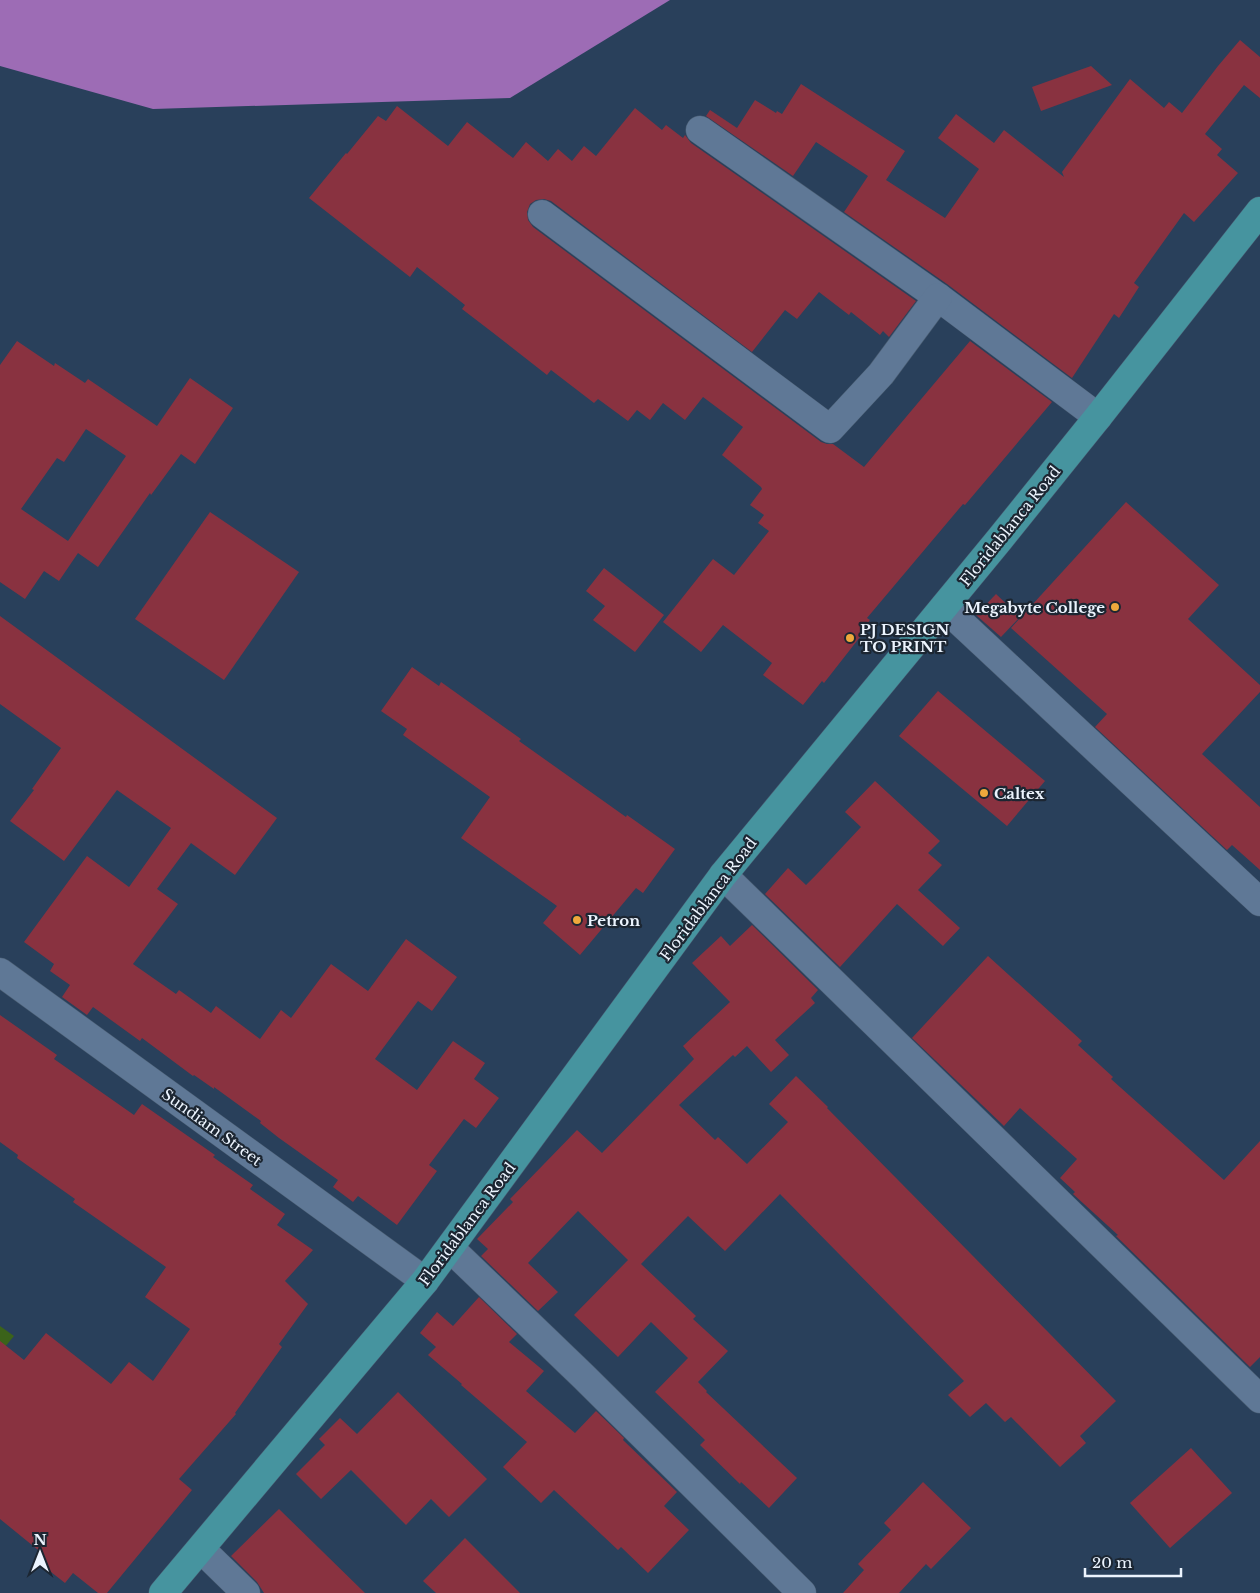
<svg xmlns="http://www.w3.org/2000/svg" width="1260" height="1593" font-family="'Libre Baskerville',serif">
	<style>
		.green { fill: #3b631a }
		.water { fill: #9d6cb5 }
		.building { fill: #893240; fill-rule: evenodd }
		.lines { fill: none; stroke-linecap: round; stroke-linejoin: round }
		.minor-casing { stroke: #495c71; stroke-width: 29 }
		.major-casing { stroke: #495c71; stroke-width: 29 }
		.minor { stroke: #5f7896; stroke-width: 28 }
		.major { stroke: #46949f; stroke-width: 28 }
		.poi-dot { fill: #eea83c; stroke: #1c2632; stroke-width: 2 }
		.labels { text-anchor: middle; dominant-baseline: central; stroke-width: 4.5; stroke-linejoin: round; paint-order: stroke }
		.street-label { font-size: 15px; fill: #ecf4fe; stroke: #1c2632 }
		.poi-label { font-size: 15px; font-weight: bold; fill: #ecf4fe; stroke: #1c2632; text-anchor: start }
	</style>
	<rect width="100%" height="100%" fill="#29405b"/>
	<path class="green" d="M 0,1326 L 14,1336 L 0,1353 Z"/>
	<path class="water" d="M 0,0 L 670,0 L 510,98 L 153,109 L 0,66 Z"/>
	<g class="building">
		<path d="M 1240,40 L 1260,57 L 1260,98 L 1244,85 L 1205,134 L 1222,149 L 1217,155 L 1238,173 L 1194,222 L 1184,213 L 1134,283 L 1139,287 L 1119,318 L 1114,314 L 1072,378 L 947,284 L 844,212 L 868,176 L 816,142 L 793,176 L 706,116 L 710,110 L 737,128 L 755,100 L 776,113 L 777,111 L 782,114 L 801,84 L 905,151 L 886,180 L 945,218 L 979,169 L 938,138 L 956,114 L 994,143 L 1004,130 L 1064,177 L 1062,172 L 1130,79 L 1164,108 L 1169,102 L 1182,113 L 1218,66 Z"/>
		<path d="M 1091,66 L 1112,85 L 1041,111 L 1032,87 Z"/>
		<path d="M 397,106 L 448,146 L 467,122 L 513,158 L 526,142 L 548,161 L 558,149 L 572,161 L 584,146 L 596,156 L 635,108 L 662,130 L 666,125 L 683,138 L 685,135 L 691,143 L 916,301 L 889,337 L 883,331 L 880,335 L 851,312 L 849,315 L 819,292 L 797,319 L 785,310 L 752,352 L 551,201 L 544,199 L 536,200 L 530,204 L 527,212 L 528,220 L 533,227 L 821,442 L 827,444 L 833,444 L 864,467 L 970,341 L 1052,402 L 965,505 L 963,504 L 867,618 L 870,620 L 858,636 L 860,637 L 824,683 L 822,681 L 803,705 L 763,675 L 772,663 L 723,625 L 701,652 L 663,622 L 713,559 L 734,575 L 769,531 L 758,523 L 764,515 L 750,505 L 762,489 L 761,487 L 722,455 L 743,427 L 703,397 L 685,420 L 663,403 L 650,420 L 637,410 L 628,421 L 598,399 L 594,403 L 551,370 L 547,375 L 492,332 L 462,309 L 465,305 L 417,267 L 410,277 L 309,198 L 346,153 L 347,154 L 378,116 L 386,121 Z"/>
		<path d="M 17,341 L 54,366 L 55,363 L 85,383 L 88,379 L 157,426 L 190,378 L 233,408 L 195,464 L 181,454 L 151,495 L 150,493 L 98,567 L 78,553 L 59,581 L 44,571 L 25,599 L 0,582 L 0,365 ZM 86,429 L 126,456 L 68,541 L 21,509 L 57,458 L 64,462 Z"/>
		<path d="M 1126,502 L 1219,585 L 1188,619 L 1260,685 L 1260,692 L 1202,754 L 1260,807 L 1260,870 L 1232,845 L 1227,850 L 1095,727 L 1107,714 L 1011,628 Z"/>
		<path d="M 210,512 L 299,572 L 224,680 L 135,619 Z"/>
		<path d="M 604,568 L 664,615 L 635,652 L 593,620 L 605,606 L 586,591 Z"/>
		<path d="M 996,594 L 1020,617 L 1001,637 L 976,615 Z"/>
		<path d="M 0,616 L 277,818 L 235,875 L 191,843 L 157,889 L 178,904 L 133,964 L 176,994 L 179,990 L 211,1013 L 216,1006 L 260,1039 L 281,1010 L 291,1018 L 331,964 L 368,991 L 406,939 L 457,977 L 432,1011 L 418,1001 L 375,1059 L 417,1090 L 453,1041 L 485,1063 L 474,1079 L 499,1098 L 476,1128 L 464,1119 L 429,1165 L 437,1171 L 397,1225 L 358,1196 L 353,1202 L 333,1187 L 338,1180 L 279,1138 L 260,1123 L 261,1121 L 214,1087 L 214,1089 L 194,1075 L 193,1076 L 142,1038 L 140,1041 L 93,1007 L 87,1015 L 62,997 L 70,985 L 50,971 L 54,964 L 24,942 L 87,856 L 129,887 L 171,828 L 117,790 L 64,861 L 10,821 L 34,790 L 32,789 L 61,748 L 0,704 Z"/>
		<path d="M 412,667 L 439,686 L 441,682 L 521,739 L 519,741 L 626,817 L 627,815 L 675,849 L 643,893 L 636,888 L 580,955 L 543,923 L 557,906 L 461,838 L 490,797 L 403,735 L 407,729 L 381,711 Z"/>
		<path d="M 938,691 L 1045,781 L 1007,826 L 899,736 Z"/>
		<path d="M 875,781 L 940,841 L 928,853 L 942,865 L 918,890 L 960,928 L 943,946 L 897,904 L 840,967 L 765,894 L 788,868 L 806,885 L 816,875 L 861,827 L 845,812 Z"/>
		<path d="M 752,925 L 818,990 L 811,998 L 815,1003 L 775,1040 L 789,1055 L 771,1072 L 747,1046 L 735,1057 L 733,1055 L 679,1105 L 715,1140 L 718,1137 L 747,1164 L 788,1122 L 769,1104 L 796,1076 L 828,1107 L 827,1108 L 1116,1401 L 1080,1436 L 1086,1443 L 1060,1467 L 1011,1417 L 1005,1422 L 986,1403 L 970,1417 L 948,1395 L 964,1381 L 780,1194 L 725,1251 L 688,1216 L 641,1264 L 696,1316 L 693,1319 L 728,1351 L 698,1382 L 707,1391 L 706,1392 L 797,1478 L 769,1508 L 741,1482 L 740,1484 L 700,1445 L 705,1440 L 655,1392 L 688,1358 L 651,1322 L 618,1357 L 574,1315 L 628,1260 L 578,1211 L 528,1263 L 558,1292 L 538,1311 L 481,1256 L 488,1249 L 477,1239 L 513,1202 L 510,1199 L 577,1130 L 602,1153 L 694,1059 L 683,1046 L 730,1002 L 692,963 L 721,936 L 730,946 Z"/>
		<path d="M 988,956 L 1082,1041 L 1078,1045 L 1113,1077 L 1111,1079 L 1224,1180 L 1260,1141 L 1260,1357 L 1250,1367 L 1116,1236 L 1118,1235 L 1073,1194 L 1075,1192 L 1060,1178 L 1077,1159 L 1020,1108 L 1004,1126 L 912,1038 Z"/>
		<path d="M 0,1015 L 57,1055 L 54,1059 L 134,1115 L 142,1104 L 215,1155 L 213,1157 L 253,1185 L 250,1189 L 285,1214 L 277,1225 L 313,1250 L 285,1281 L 308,1304 L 279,1344 L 282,1347 L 235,1413 L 236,1414 L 179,1479 L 192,1490 L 107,1593 L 98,1593 L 73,1573 L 65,1583 L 37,1561 L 43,1554 L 0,1519 L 0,1341 L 24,1360 L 46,1333 L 111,1384 L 129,1362 L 153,1381 L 190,1329 L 145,1297 L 166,1267 L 73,1202 L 75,1199 L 17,1158 L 18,1155 L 0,1142 Z"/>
		<path d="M 479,1297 L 517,1334 L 509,1342 L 544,1371 L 526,1391 L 575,1433 L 596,1411 L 624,1438 L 623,1440 L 677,1492 L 664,1506 L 689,1530 L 648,1573 L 621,1547 L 618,1550 L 554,1490 L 541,1503 L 503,1467 L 527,1442 L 461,1385 L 462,1384 L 428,1355 L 436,1347 L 420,1333 L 437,1312 L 453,1326 Z"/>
		<path d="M 398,1392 L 487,1479 L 449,1517 L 431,1499 L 406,1525 L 351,1470 L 321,1499 L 296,1474 L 325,1445 L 319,1439 L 340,1418 L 357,1434 Z"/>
		<path d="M 1191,1448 L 1232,1493 L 1170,1548 L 1130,1503 Z"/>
		<path d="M 923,1482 L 971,1528 L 931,1569 L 926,1564 L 899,1593 L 843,1593 L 864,1570 L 858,1564 L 891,1530 L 884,1523 Z"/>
		<path d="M 279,1509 L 365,1593 L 264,1593 L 257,1582 L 231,1556 Z"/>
		<path d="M 465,1538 L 520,1593 L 436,1593 L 423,1581 Z"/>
	</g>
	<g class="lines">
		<defs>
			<g id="minor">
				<path d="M 700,130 L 938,297 L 1098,417"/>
				<path d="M 542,214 L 830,429 L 881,374 L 938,297"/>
				<path d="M 944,607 L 1260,902"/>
				<path d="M 723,875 L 1260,1399"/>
				<path d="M 0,972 L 425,1281"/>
				<path d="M 450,1248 L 584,1377 L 802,1593"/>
				<path d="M 201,1549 L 246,1593"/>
			</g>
			<path id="major" d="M 163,1593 L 425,1281 L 723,875 L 999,540 L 1098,417 L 1260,211"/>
		</defs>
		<use href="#minor" class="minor-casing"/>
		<use href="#major" class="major-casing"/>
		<use href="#minor" class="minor"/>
		<use href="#major" class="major"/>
	</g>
	<g class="poi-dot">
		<circle cx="1115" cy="607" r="5"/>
		<circle cx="850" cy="638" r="5"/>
		<circle cx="984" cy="793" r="5"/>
		<circle cx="577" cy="920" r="5"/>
	</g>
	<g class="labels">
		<g class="street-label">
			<text transform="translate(1010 526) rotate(-51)">Floridablanca Road</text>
			<text transform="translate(708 899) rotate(-53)">Floridablanca Road</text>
			<text transform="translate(212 1127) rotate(36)">Sundiam Street</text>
			<text transform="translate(467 1224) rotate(-53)">Floridablanca Road</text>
		</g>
		<g class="poi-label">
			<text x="1105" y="607" text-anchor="end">Megabyte College</text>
			<text x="860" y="629">PJ DESIGN<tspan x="860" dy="17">TO PRINT</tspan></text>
			<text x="994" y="793">Caltex</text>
			<text x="587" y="920">Petron</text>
		</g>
	</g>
	<g transform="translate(40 1553)" stroke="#1c2632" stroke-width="4" paint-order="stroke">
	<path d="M0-4L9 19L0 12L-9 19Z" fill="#ecf4fe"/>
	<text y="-8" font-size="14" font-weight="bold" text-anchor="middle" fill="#ecf4fe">N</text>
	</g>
	<path d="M1085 1568v8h96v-8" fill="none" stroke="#ecf4fe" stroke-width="2.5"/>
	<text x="1092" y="1568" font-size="15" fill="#ecf4fe" stroke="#1c2632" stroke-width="4" paint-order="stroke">20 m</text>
</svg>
